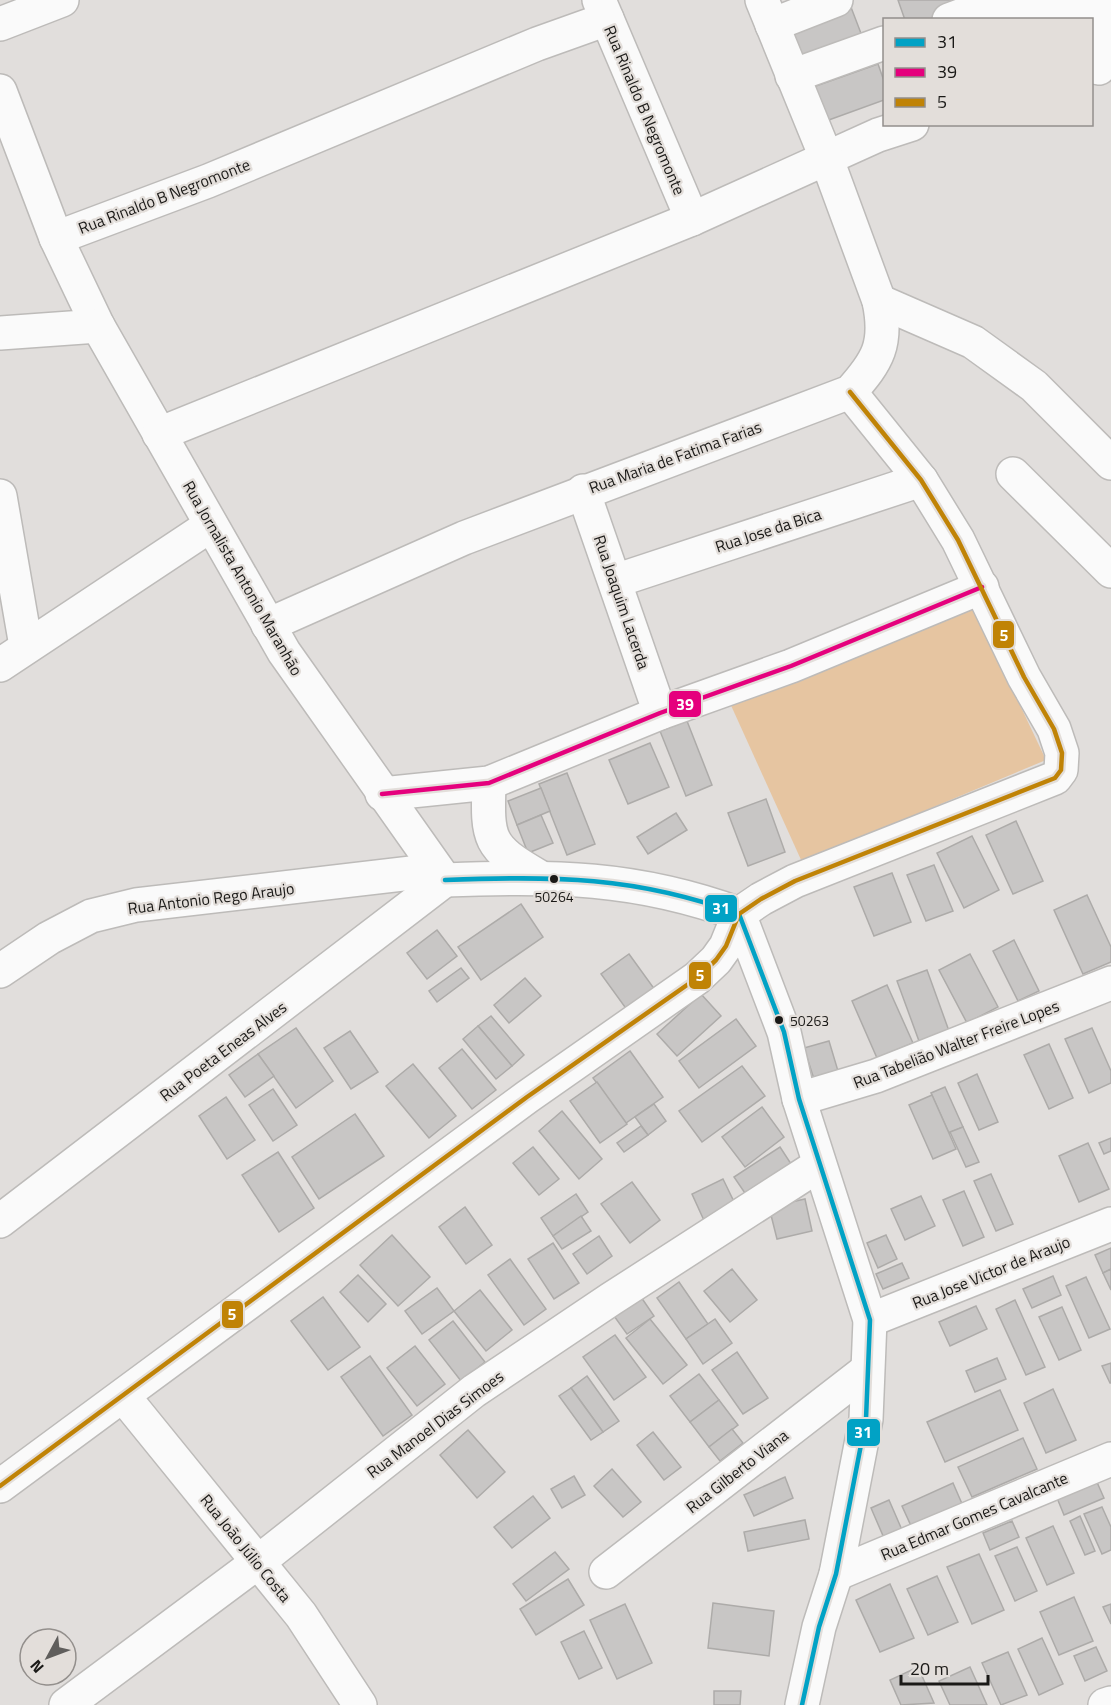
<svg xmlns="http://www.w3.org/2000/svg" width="1111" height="1705" font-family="'Titillium Web',sans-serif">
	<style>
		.green { fill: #e6c5a1 }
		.building { fill: #c8c6c5; stroke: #adaba9; stroke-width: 1.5 }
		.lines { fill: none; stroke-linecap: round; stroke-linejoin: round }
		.minor-casing { stroke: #bdbbb9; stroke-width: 36 }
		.minor { stroke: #fafafa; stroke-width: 33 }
		.bus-1-casing { stroke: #e3deda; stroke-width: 9 }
		.bus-2-casing { stroke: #e3deda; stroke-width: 9 }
		.bus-3-casing { stroke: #e3deda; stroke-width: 9 }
		.bus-1 { stroke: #01a2c5; stroke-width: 4.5 }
		.bus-2 { stroke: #e5007d; stroke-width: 4.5 }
		.bus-3 { stroke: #c08306; stroke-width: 4.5 }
		.bus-dot { fill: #1a1917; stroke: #e3deda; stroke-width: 2 }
		.labels { text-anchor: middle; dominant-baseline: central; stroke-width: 4.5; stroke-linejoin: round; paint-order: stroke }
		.bus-label { font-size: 14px; fill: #1a1917; stroke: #e3deda }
		.street-label { font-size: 16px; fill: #1a1917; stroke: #e3deda }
		.line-badge { stroke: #e3deda; stroke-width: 2 }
		.badge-label { font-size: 16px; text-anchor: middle; font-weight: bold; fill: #fff }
	</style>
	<rect width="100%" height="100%" fill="#e1dedc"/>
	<path class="green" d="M 973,606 L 1046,760 L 802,862 L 729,701 Z"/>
	<g class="building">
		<path d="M 898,0 L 971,0 L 973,4 L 931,20 L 905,20 Z"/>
		<path d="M 849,2 L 862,36 L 797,59 L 785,25 Z"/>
		<path d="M 878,64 L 884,81 L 884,100 L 826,121 L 813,87 Z"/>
		<path d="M 687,721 L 712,785 L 686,796 L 660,731 Z"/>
		<path d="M 650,743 L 669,787 L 628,804 L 609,760 Z"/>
		<path d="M 567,773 L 595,844 L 567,855 L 539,784 Z"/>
		<path d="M 541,788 L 550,811 L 517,825 L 508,801 Z"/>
		<path d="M 766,799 L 785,852 L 748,866 L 728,813 Z"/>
		<path d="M 676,813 L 687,830 L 648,854 L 637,837 Z"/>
		<path d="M 541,815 L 553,843 L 528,853 L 517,825 Z"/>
		<path d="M 1016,821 L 1043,881 L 1013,894 L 986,835 Z"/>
		<path d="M 972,836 L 999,890 L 964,908 L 937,853 Z"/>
		<path d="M 934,865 L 953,911 L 926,921 L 907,875 Z"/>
		<path d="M 892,873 L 911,922 L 874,936 L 854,887 Z"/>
		<path d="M 1087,895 L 1111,947 L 1111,962 L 1083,974 L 1054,910 Z"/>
		<path d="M 521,904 L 543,937 L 481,980 L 458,947 Z"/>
		<path d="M 437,930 L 457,956 L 427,979 L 407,953 Z"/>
		<path d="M 1014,940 L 1039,991 L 1018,1001 L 993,951 Z"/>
		<path d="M 629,954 L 658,994 L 630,1014 L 601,974 Z"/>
		<path d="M 970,954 L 998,1007 L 967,1023 L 939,970 Z"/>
		<path d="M 461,968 L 469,978 L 437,1002 L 429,991 Z"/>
		<path d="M 927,970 L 949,1031 L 919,1041 L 897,981 Z"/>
		<path d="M 525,978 L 541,996 L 509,1023 L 494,1005 Z"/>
		<path d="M 887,985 L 913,1043 L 877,1058 L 852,1001 Z"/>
		<path d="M 701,994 L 721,1016 L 677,1056 L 657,1034 Z"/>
		<path d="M 491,1016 L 524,1055 L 512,1066 L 478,1026 Z"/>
		<path d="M 736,1019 L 756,1046 L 699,1088 L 679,1061 Z"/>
		<path d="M 478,1026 L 512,1066 L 496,1079 L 463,1039 Z"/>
		<path d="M 296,1028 L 333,1081 L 296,1108 L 258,1054 Z"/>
		<path d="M 1092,1028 L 1111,1071 L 1111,1083 L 1089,1093 L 1065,1039 Z"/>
		<path d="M 350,1031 L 378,1072 L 351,1089 L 324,1048 Z"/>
		<path d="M 829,1041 L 838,1071 L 814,1079 L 804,1048 Z"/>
		<path d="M 1049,1044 L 1073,1098 L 1049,1109 L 1024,1055 Z"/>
		<path d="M 462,1049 L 496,1090 L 472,1109 L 439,1068 Z"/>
		<path d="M 630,1051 L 663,1097 L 626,1123 L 593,1078 Z"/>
		<path d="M 258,1054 L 274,1076 L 245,1097 L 229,1075 Z"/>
		<path d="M 413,1064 L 456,1116 L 429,1138 L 386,1086 Z"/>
		<path d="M 742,1066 L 765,1096 L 702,1142 L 679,1111 Z"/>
		<path d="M 977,1074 L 998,1122 L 979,1130 L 958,1083 Z"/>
		<path d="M 597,1082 L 627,1124 L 600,1143 L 570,1101 Z"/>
		<path d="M 945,1087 L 963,1127 L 949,1133 L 931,1093 Z"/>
		<path d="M 273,1089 L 297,1125 L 273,1141 L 249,1105 Z"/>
		<path d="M 932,1095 L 956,1149 L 933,1159 L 909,1105 Z"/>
		<path d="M 226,1097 L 255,1140 L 227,1159 L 199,1116 Z"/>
		<path d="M 654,1104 L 666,1121 L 648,1135 L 635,1117 Z"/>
		<path d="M 762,1107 L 784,1137 L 745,1167 L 722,1137 Z"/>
		<path d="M 562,1111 L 602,1159 L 579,1179 L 539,1131 Z"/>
		<path d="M 355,1114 L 384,1156 L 319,1199 L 292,1157 Z"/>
		<path d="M 641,1126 L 648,1135 L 624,1152 L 617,1143 Z"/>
		<path d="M 963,1127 L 979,1162 L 966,1167 L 950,1132 Z"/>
		<path d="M 1111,1138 L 1111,1151 L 1104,1154 L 1099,1143 Z"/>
		<path d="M 1088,1143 L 1109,1189 L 1079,1202 L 1059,1156 Z"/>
		<path d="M 533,1147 L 559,1179 L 539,1195 L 513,1163 Z"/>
		<path d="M 780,1147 L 795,1170 L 749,1199 L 734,1177 Z"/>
		<path d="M 278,1152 L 314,1208 L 279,1232 L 242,1175 Z"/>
		<path d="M 991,1174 L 1013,1224 L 996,1231 L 974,1181 Z"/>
		<path d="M 723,1179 L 739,1212 L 707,1227 L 692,1194 Z"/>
		<path d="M 632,1182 L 660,1220 L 630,1243 L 601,1204 Z"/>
		<path d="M 964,1191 L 984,1237 L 963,1246 L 943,1200 Z"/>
		<path d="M 576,1194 L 588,1212 L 553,1236 L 541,1218 Z"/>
		<path d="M 921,1196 L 935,1226 L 905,1240 L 891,1209 Z"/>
		<path d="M 805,1199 L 812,1231 L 777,1239 L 769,1207 Z"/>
		<path d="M 465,1207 L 492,1245 L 466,1264 L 439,1227 Z"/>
		<path d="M 581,1216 L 591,1231 L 562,1249 L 553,1236 Z"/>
		<path d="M 392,1235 L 430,1277 L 398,1306 L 360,1265 Z"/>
		<path d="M 886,1235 L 897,1259 L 878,1268 L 867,1243 Z"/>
		<path d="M 599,1236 L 612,1256 L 587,1274 L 573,1254 Z"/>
		<path d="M 553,1243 L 579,1283 L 554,1299 L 528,1259 Z"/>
		<path d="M 1111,1248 L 1111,1269 L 1103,1273 L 1095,1255 Z"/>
		<path d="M 510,1259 L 546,1309 L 524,1325 L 488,1275 Z"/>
		<path d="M 902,1263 L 909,1278 L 883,1289 L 876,1274 Z"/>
		<path d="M 732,1269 L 757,1300 L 730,1322 L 704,1291 Z"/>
		<path d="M 1111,1269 L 1111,1290 L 1103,1273 Z"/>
		<path d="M 358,1275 L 386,1304 L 368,1322 L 340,1292 Z"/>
		<path d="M 1053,1276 L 1061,1295 L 1032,1308 L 1023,1289 Z"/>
		<path d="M 1086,1277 L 1110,1329 L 1089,1338 L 1066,1286 Z"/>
		<path d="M 679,1282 L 708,1324 L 686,1339 L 657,1298 Z"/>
		<path d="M 437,1288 L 454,1311 L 422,1334 L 405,1311 Z"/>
		<path d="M 480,1290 L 512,1330 L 486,1351 L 454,1311 Z"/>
		<path d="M 323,1297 L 360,1347 L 328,1370 L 291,1321 Z"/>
		<path d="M 641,1297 L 654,1316 L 627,1334 L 614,1316 Z"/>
		<path d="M 1015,1300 L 1045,1367 L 1026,1375 L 996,1309 Z"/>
		<path d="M 976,1306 L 987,1329 L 950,1346 L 939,1322 Z"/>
		<path d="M 1062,1307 L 1081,1350 L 1059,1360 L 1039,1317 Z"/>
		<path d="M 650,1319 L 687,1365 L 663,1384 L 626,1338 Z"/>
		<path d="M 715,1319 L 732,1343 L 703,1364 L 686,1339 Z"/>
		<path d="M 453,1321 L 485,1362 L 461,1381 L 429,1340 Z"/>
		<path d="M 615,1335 L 646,1377 L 614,1400 L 583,1357 Z"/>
		<path d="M 415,1346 L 445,1384 L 417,1406 L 387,1368 Z"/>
		<path d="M 737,1352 L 768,1398 L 743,1414 L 712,1370 Z"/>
		<path d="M 370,1356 L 412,1415 L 383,1436 L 341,1377 Z"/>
		<path d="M 997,1358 L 1006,1379 L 975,1392 L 966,1371 Z"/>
		<path d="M 1111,1363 L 1111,1383 L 1110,1383 L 1102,1366 Z"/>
		<path d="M 699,1374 L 719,1400 L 690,1422 L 670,1396 Z"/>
		<path d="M 587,1376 L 619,1421 L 603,1432 L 571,1388 Z"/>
		<path d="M 571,1388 L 603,1432 L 591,1440 L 559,1396 Z"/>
		<path d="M 1053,1389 L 1076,1440 L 1046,1453 L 1024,1403 Z"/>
		<path d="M 1000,1390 L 1018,1430 L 945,1462 L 927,1422 Z"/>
		<path d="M 719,1400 L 738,1425 L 709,1447 L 690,1422 Z"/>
		<path d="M 732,1429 L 743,1443 L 720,1461 L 709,1447 Z"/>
		<path d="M 468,1430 L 505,1472 L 477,1498 L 440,1455 Z"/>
		<path d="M 653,1432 L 681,1467 L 664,1480 L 637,1445 Z"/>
		<path d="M 1023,1438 L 1037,1469 L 972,1497 L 958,1467 Z"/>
		<path d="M 612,1469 L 641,1502 L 623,1517 L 594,1486 Z"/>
		<path d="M 574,1476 L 585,1495 L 562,1508 L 551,1489 Z"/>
		<path d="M 785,1477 L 793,1498 L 754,1516 L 744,1495 Z"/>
		<path d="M 1096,1480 L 1104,1498 L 1064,1515 L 1057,1498 Z"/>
		<path d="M 953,1483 L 963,1506 L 912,1528 L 902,1506 Z"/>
		<path d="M 533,1496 L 550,1518 L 512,1548 L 494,1527 Z"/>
		<path d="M 889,1500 L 902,1530 L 884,1538 L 871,1508 Z"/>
		<path d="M 1102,1507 L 1111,1527 L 1111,1550 L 1102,1554 L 1084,1514 Z"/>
		<path d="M 1080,1516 L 1095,1551 L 1085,1555 L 1070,1521 Z"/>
		<path d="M 805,1520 L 809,1539 L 748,1551 L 744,1532 Z"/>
		<path d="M 1012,1521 L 1019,1537 L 990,1550 L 983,1533 Z"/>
		<path d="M 1053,1526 L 1074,1573 L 1047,1585 L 1026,1538 Z"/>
		<path d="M 1017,1547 L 1037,1591 L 1015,1601 L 995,1556 Z"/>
		<path d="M 555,1552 L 569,1569 L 526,1601 L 513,1584 Z"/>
		<path d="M 979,1554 L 1004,1610 L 972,1624 L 947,1567 Z"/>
		<path d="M 937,1576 L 958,1622 L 928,1635 L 907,1589 Z"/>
		<path d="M 568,1579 L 584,1605 L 536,1635 L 520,1609 Z"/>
		<path d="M 890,1584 L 914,1638 L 880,1652 L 856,1600 Z"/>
		<path d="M 1074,1597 L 1093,1641 L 1059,1655 L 1040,1612 Z"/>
		<path d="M 713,1603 L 774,1611 L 769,1656 L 708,1648 Z"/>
		<path d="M 625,1604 L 652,1663 L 617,1679 L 590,1620 Z"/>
		<path d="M 1111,1604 L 1111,1624 L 1103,1607 Z"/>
		<path d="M 584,1631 L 602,1668 L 579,1679 L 561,1642 Z"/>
		<path d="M 1042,1638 L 1063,1684 L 1039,1695 L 1018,1649 Z"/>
		<path d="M 1096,1647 L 1107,1671 L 1085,1681 L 1074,1656 Z"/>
		<path d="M 1008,1652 L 1027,1695 L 1001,1705 L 982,1663 Z"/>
		<path d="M 918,1667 L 934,1703 L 901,1705 L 890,1680 Z"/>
		<path d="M 970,1667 L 987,1705 L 950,1705 L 939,1681 Z"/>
		<path d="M 714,1691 L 741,1691 L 740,1705 L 714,1705 Z"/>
	</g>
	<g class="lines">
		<defs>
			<g id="minor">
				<path d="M 599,0 L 692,219"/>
				<path d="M 949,20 L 992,4 L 1111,18"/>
				<path d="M 0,24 L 62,0"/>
				<path d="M 772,25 L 836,0"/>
				<path d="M 1099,68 L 1109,0"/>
				<path d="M 792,76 L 884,43"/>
				<path d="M 0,91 L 56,238 L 98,326 L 284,652 L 445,880"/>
				<path d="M 56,238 L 208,181 L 537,44 L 607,19"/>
				<path d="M 879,301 L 973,342 L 1034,386 L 1111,463"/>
				<path d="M 0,333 L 98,326"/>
				<path d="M 159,434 L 692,219 L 878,135 L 912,124"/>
				<path d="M 1013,474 L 1111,571"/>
				<path d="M 583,491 L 660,713"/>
				<path d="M 0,496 L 26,646"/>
				<path d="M 615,581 L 921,480"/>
				<path d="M 268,625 L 464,538 L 850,392 C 878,361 888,344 879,301 L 826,157 L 762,0"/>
				<path d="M 0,665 L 211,525"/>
				<path d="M 489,783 C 487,840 488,847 538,876"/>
				<path d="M 382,794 L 489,783 L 660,713 L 791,666 L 982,587"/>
				<path d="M 445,880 C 554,876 635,876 739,914 L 784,1032 L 799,1099 L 870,1320 L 866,1419 L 836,1574 L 819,1627 L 802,1705"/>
				<path d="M 0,971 L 49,938 L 91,916 L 136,905 L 437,870"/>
				<path d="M 799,1099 L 876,1076 L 1111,983"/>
				<path d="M 0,1221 L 445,880"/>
				<path d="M 870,1320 L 1111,1224"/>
				<path d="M 124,1397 L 301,1615 L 360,1705"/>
				<path d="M 0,1486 L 527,1097 L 697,978 L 716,960 L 726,946 L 739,914 L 761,899 L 795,881 L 1055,778 L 1061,770 L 1062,753 L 1054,729 L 1024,677 L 958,540 L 921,480 L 850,392"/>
				<path d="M 606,1572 L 867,1370"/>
				<path d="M 836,1574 L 1111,1459"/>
				<path d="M 66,1705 L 258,1562 L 474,1391 L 611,1299 L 819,1165"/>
				<path d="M 1105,1705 L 1111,1703"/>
			</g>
		</defs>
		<use href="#minor" class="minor-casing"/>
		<use href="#minor" class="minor"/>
		<defs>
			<path id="bus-1" d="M 445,880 C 554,876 635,876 739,914 L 784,1032 L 799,1099 L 870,1320 L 866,1419 L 836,1574 L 819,1627 L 802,1705"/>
			<path id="bus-2" d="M 382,794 L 489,783 L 660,713 L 791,666 L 982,587"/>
			<path id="bus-3" d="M 0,1486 L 527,1097 L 697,978 L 716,960 L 726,946 L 739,914 L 761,899 L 795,881 L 1055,778 L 1061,770 L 1062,753 L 1054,729 L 1024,677 L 958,540 L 921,480 L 850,392"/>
		</defs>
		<use href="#bus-1" class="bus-1-casing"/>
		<use href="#bus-2" class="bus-2-casing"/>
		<use href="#bus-3" class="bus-3-casing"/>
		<use href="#bus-1" class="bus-1"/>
		<use href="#bus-2" class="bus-2"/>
		<use href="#bus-3" class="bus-3"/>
	</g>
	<g class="bus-dot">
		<circle cx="554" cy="879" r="5"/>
		<circle cx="779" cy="1020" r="5"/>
	</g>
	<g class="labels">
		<g class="bus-label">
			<text x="554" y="896">50264</text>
			<text x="790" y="1020" text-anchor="start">50263</text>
		</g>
		<g class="street-label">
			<text transform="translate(645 110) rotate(67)">Rua Rinaldo B Negromonte</text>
			<text transform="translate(164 196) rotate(-21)">Rua Rinaldo B Negromonte</text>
			<text transform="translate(675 457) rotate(-20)">Rua Maria de Fatima Farias</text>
			<text transform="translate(768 530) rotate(-18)">Rua Jose da Bica</text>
			<text transform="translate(243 578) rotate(60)">Rua Jornalista Antonio Maranhão</text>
			<text transform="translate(622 602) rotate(71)">Rua Joaquim Lacerda</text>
			<text transform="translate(211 898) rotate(-7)">Rua Antonio Rego Araujo</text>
			<text transform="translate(956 1044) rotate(-21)">Rua Tabelião Walter Freire Lopes</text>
			<text transform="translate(223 1051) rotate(-37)">Rua Poeta Eneas Alves</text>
			<text transform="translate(991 1272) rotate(-22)">Rua Jose Victor de Araujo</text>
			<text transform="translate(435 1424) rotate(-37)">Rua Manoel Dias Simoes</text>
			<text transform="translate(737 1471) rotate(-38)">Rua Gilberto Viana</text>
			<text transform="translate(974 1516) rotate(-23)">Rua Edmar Gomes Cavalcante</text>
			<text transform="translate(246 1548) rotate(51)">Rua João Júlio Costa</text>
		</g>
	</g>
	<g class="line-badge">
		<rect x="992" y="620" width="23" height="29" rx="6" fill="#c08306"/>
		<rect x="668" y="690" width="34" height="28" rx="6" fill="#e5007d"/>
		<rect x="704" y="894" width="34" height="29" rx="6" fill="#01a2c5"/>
		<rect x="688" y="961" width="24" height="29" rx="6" fill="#c08306"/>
		<rect x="221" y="1300" width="23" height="29" rx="6" fill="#c08306"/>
		<rect x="846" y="1418" width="35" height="29" rx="6" fill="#01a2c5"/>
	</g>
	<g class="badge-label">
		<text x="1004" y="641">5</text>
		<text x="685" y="710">39</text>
		<text x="721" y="914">31</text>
		<text x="700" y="981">5</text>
		<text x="232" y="1320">5</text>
		<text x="863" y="1438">31</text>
	</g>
	<rect x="883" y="18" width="210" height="108" fill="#e3deda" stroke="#938f8c" stroke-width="1.5"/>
	<rect x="895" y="38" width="30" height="9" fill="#01a2c5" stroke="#938f8c" stroke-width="1.5"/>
	<text x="937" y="48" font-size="18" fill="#1a1917">31</text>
	<rect x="895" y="68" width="30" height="9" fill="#e5007d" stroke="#938f8c" stroke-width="1.5"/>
	<text x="937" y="78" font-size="18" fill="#1a1917">39</text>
	<rect x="895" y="98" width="30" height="9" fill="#c08306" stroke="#938f8c" stroke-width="1.5"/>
	<text x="937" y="108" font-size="18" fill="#1a1917">5</text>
	<g transform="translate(48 1657) rotate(229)"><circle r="28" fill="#e3deda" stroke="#938f8c" stroke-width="1.5"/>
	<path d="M0-4.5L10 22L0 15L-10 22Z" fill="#605e5c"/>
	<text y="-9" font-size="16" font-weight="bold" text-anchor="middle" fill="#1a1917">N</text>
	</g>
	<path d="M901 1675v9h87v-9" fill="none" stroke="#1a1917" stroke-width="3"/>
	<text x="910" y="1675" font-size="18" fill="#1a1917" stroke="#e3deda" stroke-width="4.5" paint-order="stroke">20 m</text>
</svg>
